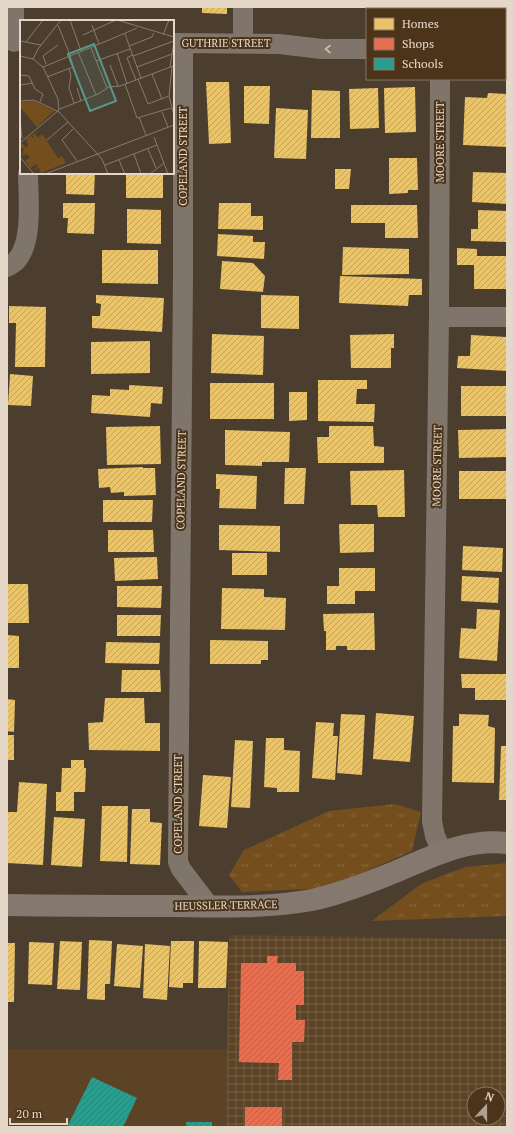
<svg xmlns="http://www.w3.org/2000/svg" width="514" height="1134" font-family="'PT Serif',serif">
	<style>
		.built { fill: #5c4325 }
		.industrial { fill: url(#industrial-grid); fill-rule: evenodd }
		.park { fill: url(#park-tufts) }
		.homes { fill: url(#homes-hatch) }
		.shops { fill: url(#shops-hatch) }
		.schools { fill: url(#schools-hatch) }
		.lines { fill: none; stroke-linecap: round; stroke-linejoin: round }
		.street { stroke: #7f756a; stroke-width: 20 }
		.secondary { stroke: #85796f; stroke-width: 22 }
		.oneway { stroke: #d1c3b5 }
		.labels { text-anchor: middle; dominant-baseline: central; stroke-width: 4; stroke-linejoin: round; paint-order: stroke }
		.street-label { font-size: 11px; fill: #e5d7c8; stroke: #4b341a }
		.inset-road { fill: none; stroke: #897b6c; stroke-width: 1 }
		.view { fill: #5a988e; fill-opacity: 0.15; stroke: #5a988e; stroke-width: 2 }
		.inset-edge { fill: none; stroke: #e5d7c8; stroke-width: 2 }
	</style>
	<defs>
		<pattern id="industrial-grid" width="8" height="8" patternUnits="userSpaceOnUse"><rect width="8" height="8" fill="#5c4325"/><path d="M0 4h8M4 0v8" fill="none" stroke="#735d43"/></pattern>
		<pattern id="park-tufts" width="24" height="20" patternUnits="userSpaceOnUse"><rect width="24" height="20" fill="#754e1d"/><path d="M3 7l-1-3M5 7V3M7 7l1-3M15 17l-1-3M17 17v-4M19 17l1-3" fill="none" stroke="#88673c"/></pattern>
		<pattern id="homes-hatch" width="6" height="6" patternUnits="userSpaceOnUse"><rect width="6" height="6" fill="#e9c46a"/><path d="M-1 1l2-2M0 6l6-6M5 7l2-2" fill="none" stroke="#c0a35e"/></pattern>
		<pattern id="shops-hatch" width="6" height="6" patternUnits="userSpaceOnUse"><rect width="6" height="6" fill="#e76f51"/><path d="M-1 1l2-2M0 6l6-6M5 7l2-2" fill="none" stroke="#b6614b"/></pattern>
		<pattern id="schools-hatch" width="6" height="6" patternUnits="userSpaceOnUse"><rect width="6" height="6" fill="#2a9d8f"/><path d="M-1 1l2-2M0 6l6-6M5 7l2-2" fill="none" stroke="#328176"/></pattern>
	</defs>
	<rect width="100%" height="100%" fill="#4b3e2f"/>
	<path class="built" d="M 7,1049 L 227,1049 L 226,1127 L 7,1127 Z"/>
	<path class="industrial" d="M 229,935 L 507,939 L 507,1127 L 226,1127 ZM 474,1094 L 498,1094 L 498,1118 L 474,1118 Z"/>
	<g class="park">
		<path d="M 395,804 L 421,812 L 412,851 L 328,888 L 242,892 L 229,875 L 244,850 L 329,811 Z"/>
		<path d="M 507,863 L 507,916 L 372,921 L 421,884 L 465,867 Z"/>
	</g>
	<g class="homes">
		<path d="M 202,7 L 227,7 L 227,14 L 202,13 Z"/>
		<rect x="413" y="7" width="21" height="2"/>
		<rect x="439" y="7" width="27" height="2"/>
		<rect x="468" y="7" width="21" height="2"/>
		<path d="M 492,7 L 507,7 L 507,11 L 505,11 L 505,9 L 492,9 Z"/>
		<path d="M 206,82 L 229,82 L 231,143 L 209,144 Z"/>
		<path d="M 244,86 L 270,86 L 269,124 L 244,123 Z"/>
		<path d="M 415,87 L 416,132 L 385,133 L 384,88 Z"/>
		<path d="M 378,88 L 379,128 L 350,129 L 349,89 Z"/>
		<path d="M 312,90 L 340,91 L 340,138 L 311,138 Z"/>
		<path d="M 488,93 L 507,94 L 507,147 L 463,145 L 465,97 L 487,98 Z"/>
		<path d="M 276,108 L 308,110 L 306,159 L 274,158 Z"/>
		<path d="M 389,158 L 417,158 L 418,190 L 408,190 L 408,193 L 389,194 Z"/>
		<path d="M 335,169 L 351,169 L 349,189 L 335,189 Z"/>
		<path d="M 473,172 L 507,173 L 507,204 L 472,202 Z"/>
		<path d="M 66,173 L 95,173 L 94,195 L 66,194 Z"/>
		<rect x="126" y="173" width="37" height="25"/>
		<path d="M 63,203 L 95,203 L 94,234 L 67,233 L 68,218 L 63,218 Z"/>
		<path d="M 219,203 L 251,203 L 251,216 L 263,216 L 263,230 L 218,229 Z"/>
		<path d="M 351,205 L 417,205 L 418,238 L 385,238 L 385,223 L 351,223 Z"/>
		<path d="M 127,209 L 161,210 L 161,244 L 127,243 Z"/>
		<path d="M 478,210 L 507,211 L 507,242 L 471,241 L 471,229 L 478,229 Z"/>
		<path d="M 218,234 L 253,236 L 253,242 L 265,242 L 264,259 L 217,256 Z"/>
		<path d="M 343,247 L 409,249 L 409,274 L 342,275 Z"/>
		<path d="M 457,248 L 477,249 L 477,256 L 507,256 L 507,289 L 474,289 L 474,265 L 457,265 Z"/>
		<path d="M 102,250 L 158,250 L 158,284 L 102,283 Z"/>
		<path d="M 222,261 L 253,263 L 265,276 L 263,292 L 220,289 Z"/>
		<path d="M 340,276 L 422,279 L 422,295 L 409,295 L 408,306 L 339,303 Z"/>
		<path d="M 96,295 L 164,298 L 162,332 L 92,328 L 92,316 L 100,316 L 101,304 L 96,303 Z"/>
		<path d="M 261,295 L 299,296 L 299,329 L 261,328 Z"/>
		<path d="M 9,306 L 46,307 L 45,367 L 15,367 L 16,323 L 9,323 Z"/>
		<path d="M 212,334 L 264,336 L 263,375 L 211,373 Z"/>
		<path d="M 394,334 L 394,348 L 391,348 L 391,368 L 351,368 L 350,335 Z"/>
		<path d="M 471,335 L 507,337 L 507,371 L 457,368 L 458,356 L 470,356 Z"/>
		<path d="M 150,341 L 150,373 L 91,374 L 91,342 Z"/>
		<path d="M 10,374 L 33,376 L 31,406 L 8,405 Z"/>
		<path d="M 318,380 L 367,380 L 367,389 L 357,389 L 356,404 L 375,404 L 374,422 L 318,421 Z"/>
		<rect x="210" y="383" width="64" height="36"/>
		<path d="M 129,385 L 163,387 L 162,404 L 151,403 L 150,417 L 91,413 L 92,395 L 110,396 L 110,389 L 129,390 Z"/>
		<rect x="461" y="386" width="46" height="30"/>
		<path d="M 289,392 L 307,392 L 307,420 L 289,421 Z"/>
		<path d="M 160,426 L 161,464 L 107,465 L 106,427 Z"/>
		<path d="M 329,426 L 373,426 L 374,446 L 384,447 L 384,463 L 318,463 L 317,437 L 329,437 Z"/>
		<path d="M 506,429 L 507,457 L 459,458 L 458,430 Z"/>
		<path d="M 225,430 L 290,432 L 289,462 L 262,462 L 262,466 L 225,465 Z"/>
		<path d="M 143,467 L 143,468 L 155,468 L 156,495 L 124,496 L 124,492 L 111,493 L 110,487 L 99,488 L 98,469 Z"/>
		<path d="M 285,468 L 306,468 L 304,504 L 284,504 Z"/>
		<path d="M 404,470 L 405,517 L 378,517 L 377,505 L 351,505 L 350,471 Z"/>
		<rect x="459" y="471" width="48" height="28"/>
		<path d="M 216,474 L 257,476 L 256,509 L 219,508 L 220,489 L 216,489 Z"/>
		<path d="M 103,500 L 153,500 L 152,522 L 103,522 Z"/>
		<path d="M 339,524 L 374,524 L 374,552 L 340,553 Z"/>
		<path d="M 219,525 L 280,526 L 280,552 L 219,550 Z"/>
		<path d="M 108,530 L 153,530 L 154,552 L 108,552 Z"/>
		<path d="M 463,546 L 503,548 L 502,572 L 462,570 Z"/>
		<rect x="232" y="553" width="35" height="22"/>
		<path d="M 157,557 L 158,579 L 115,581 L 114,558 Z"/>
		<path d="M 339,568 L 375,568 L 375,591 L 355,591 L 355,604 L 327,604 L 327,586 L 339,586 Z"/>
		<path d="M 462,576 L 499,578 L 498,603 L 461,601 Z"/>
		<path d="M 7,584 L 28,584 L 29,623 L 7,623 Z"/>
		<path d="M 117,586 L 162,586 L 161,608 L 117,607 Z"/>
		<path d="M 222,588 L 264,589 L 264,597 L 286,598 L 285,630 L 221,629 Z"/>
		<path d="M 477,609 L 500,610 L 497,661 L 459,658 L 461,628 L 476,629 Z"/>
		<path d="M 374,613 L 375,650 L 347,650 L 347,646 L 336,646 L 336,650 L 326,650 L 326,631 L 324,631 L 323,614 Z"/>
		<path d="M 117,615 L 161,615 L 160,636 L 117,636 Z"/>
		<path d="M 7,635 L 19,636 L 19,668 L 7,668 Z"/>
		<path d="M 210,640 L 268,641 L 268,660 L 261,660 L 261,664 L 210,664 Z"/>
		<path d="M 106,642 L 160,643 L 159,664 L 105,663 Z"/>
		<path d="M 122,670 L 160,670 L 161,692 L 121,692 Z"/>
		<path d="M 461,674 L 507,674 L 507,700 L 475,700 L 475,688 L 462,688 Z"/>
		<path d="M 105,698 L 144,698 L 145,723 L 160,723 L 160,751 L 89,750 L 88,723 L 103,722 Z"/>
		<path d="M 7,699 L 15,700 L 14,732 L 7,731 Z"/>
		<path d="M 376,713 L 414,716 L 410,762 L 373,759 Z"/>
		<path d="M 341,714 L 365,715 L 362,775 L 337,773 Z"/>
		<path d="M 459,714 L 489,715 L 488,726 L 495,728 L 494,783 L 452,782 L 453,726 L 459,726 Z"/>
		<path d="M 316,722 L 334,723 L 333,736 L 338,736 L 335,780 L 312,778 Z"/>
		<rect x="7" y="735" width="7" height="25"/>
		<path d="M 266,738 L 284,738 L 284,750 L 300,751 L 299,792 L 277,792 L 277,788 L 264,787 Z"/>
		<path d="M 235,740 L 253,741 L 250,808 L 231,807 Z"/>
		<path d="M 501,746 L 507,746 L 507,800 L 499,800 Z"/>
		<path d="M 71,760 L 84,760 L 84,768 L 86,768 L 85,792 L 74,792 L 74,811 L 56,811 L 56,792 L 61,792 L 62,768 L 71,768 Z"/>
		<path d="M 203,775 L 231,777 L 227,828 L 199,826 Z"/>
		<path d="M 19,782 L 47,784 L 43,865 L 7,863 L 7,812 L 17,812 Z"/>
		<path d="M 102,806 L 128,806 L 127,862 L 100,861 Z"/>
		<path d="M 132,809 L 150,809 L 150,822 L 162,823 L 160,865 L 130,864 Z"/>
		<path d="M 54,817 L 85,819 L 82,867 L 51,865 Z"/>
		<path d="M 89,940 L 112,941 L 110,984 L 105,984 L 105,1000 L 87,999 Z"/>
		<path d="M 60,941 L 82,942 L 80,990 L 57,989 Z"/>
		<path d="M 171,941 L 194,941 L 193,983 L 183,983 L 183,988 L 169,987 Z"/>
		<path d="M 199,941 L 228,942 L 226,988 L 198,988 Z"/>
		<path d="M 29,942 L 54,943 L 52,985 L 28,984 Z"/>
		<path d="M 7,943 L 15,943 L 14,1002 L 7,1002 Z"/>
		<path d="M 117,944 L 143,946 L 140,988 L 114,986 Z"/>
		<path d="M 145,944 L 170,946 L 167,1000 L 143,998 Z"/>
	</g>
	<g class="shops">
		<path d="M 267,956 L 278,956 L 277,963 L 296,963 L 296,971 L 304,971 L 304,1005 L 296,1005 L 296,1020 L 305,1020 L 304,1042 L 292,1042 L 292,1080 L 278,1080 L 279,1063 L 239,1062 L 241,963 L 267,963 Z"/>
		<rect x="245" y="1107" width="37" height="20"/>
	</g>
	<g class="schools">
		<path d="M 92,1077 L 137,1098 L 123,1127 L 67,1127 Z"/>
		<path d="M 186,1122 L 212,1122 L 212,1127 L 187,1127 Z"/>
	</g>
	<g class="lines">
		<g class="street">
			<path d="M 14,7 L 14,42"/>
			<path d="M 243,7 L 243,43"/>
			<path d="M 173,43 L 279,44 L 322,49 L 367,49"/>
			<path d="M 183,43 L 183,275 L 178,854 L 178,862 L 181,869 L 210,907"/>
			<path d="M 505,49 L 507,49"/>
			<path d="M 440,79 L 439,317 L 432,821 L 435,836 L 442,851"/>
			<path d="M 7,267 C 10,265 13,264 15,262 C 34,244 28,197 28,173"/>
			<path d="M 439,317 L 507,317"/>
		</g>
		<path class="secondary" d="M 7,905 C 63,906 120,906 176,906 C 221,907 267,908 312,900 C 340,894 368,883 395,872 C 431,857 466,838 507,843"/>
	</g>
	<defs><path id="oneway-chevron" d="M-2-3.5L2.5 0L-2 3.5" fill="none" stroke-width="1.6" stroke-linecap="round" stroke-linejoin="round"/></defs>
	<use class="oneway" href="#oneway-chevron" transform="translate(328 49) rotate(-179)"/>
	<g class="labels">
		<g class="street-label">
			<text x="226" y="43">GUTHRIE STREET</text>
			<text transform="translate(440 142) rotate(-90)">MOORE STREET</text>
			<text transform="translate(183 156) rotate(-90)">COPELAND STREET</text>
			<text transform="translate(437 466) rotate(-89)">MOORE STREET</text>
			<text transform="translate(181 480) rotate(-89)">COPELAND STREET</text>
			<text transform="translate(178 804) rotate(-90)">COPELAND STREET</text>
			<text transform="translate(226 905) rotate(-1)">HEUSSLER TERRACE</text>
		</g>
	</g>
	<g transform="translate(20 20)">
		<rect width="154" height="154" fill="#4b3e2f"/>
		<path d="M 14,81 L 34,91 L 17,107 L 0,87 L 0,82 ZM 19,109 L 38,138 L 42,136 L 46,143 L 21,153 L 19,148 L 13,150 L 18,146 L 16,144 L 11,148 L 5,141 L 10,137 L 7,134 L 1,136 L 5,131 L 0,135 L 4,130 L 0,125 L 2,123 L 6,128 L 8,126 L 6,119 L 11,116 L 16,120 L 12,115 L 14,113 L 18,118 L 22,114 Z" fill="#754e1d"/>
		<path class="inset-road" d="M 50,0 L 61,31M 97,0 L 154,17M 38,5 L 50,35M 72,5 L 79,24M 105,14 L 121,58M 63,15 L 96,0M 143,15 L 149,0M 89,20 L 117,8M 0,21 L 21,25M 6,22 L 23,0M 109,26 L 132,17 L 134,13M 71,28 L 87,68M 58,32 L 76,75M 97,33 L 107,64M 112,35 L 107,38 L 116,60M 0,36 L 13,39 L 23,47 L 38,79 L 39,90M 113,36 L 154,21M 13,39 L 18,29 L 41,0M 76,41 L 110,29M 26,44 L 23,36 L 38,25M 90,45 L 98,66M 23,47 L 89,20M 117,47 L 152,34M 150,47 L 154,22M 152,47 L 149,76 L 154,95M 49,49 L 51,55 L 49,68 L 54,83M 132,54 L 142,79M 0,55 L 9,56 L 15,69 L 23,74 L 20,82M 27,57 L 53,47 L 50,35M 118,59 L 128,84 L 149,76M 105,64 L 117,98 L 151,88M 0,65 L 13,63M 57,68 L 61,81M 0,81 L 14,80 L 39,92 L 82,139M 142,92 L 148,107M 119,97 L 126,115M 0,100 L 2,118M 53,109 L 42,120 L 57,141M 134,117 L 148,154M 27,120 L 48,102M 0,123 L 40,89 L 78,74 L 89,67 L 100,66 L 153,46M 128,129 L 136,148M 114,134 L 121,154M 0,137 L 14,154M 82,139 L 88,154M 99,140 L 105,154M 85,145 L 137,125M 25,154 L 154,105M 130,154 L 144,143"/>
		<path class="view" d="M 74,24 L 96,81 L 70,91 L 48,34 Z"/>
		<rect width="154" height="154" class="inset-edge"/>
	</g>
	<rect width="514" height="1134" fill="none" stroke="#e5d7c8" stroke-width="16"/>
	<rect x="366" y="8" width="140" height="72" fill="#4b341a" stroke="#897560"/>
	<rect x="374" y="18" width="20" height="12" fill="#e9c46a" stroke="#897560"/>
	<text x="402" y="28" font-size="12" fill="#e5d7c8">Homes</text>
	<rect x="374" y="38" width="20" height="12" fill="#e76f51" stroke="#897560"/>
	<text x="402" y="48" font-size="12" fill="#e5d7c8">Shops</text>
	<rect x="374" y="58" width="20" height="12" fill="#2a9d8f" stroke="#897560"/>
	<text x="402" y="68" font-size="12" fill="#e5d7c8">Schools</text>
	<g transform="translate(486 1106) rotate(21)"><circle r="19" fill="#4b341a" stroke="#897560"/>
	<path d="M0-3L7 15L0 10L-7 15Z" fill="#afa192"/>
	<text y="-6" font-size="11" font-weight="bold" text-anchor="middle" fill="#e5d7c8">N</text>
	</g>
	<path d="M10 1118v6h57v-6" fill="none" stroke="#e5d7c8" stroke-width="2"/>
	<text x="16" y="1118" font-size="12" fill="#e5d7c8" stroke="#4b341a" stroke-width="3" paint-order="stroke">20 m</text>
</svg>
